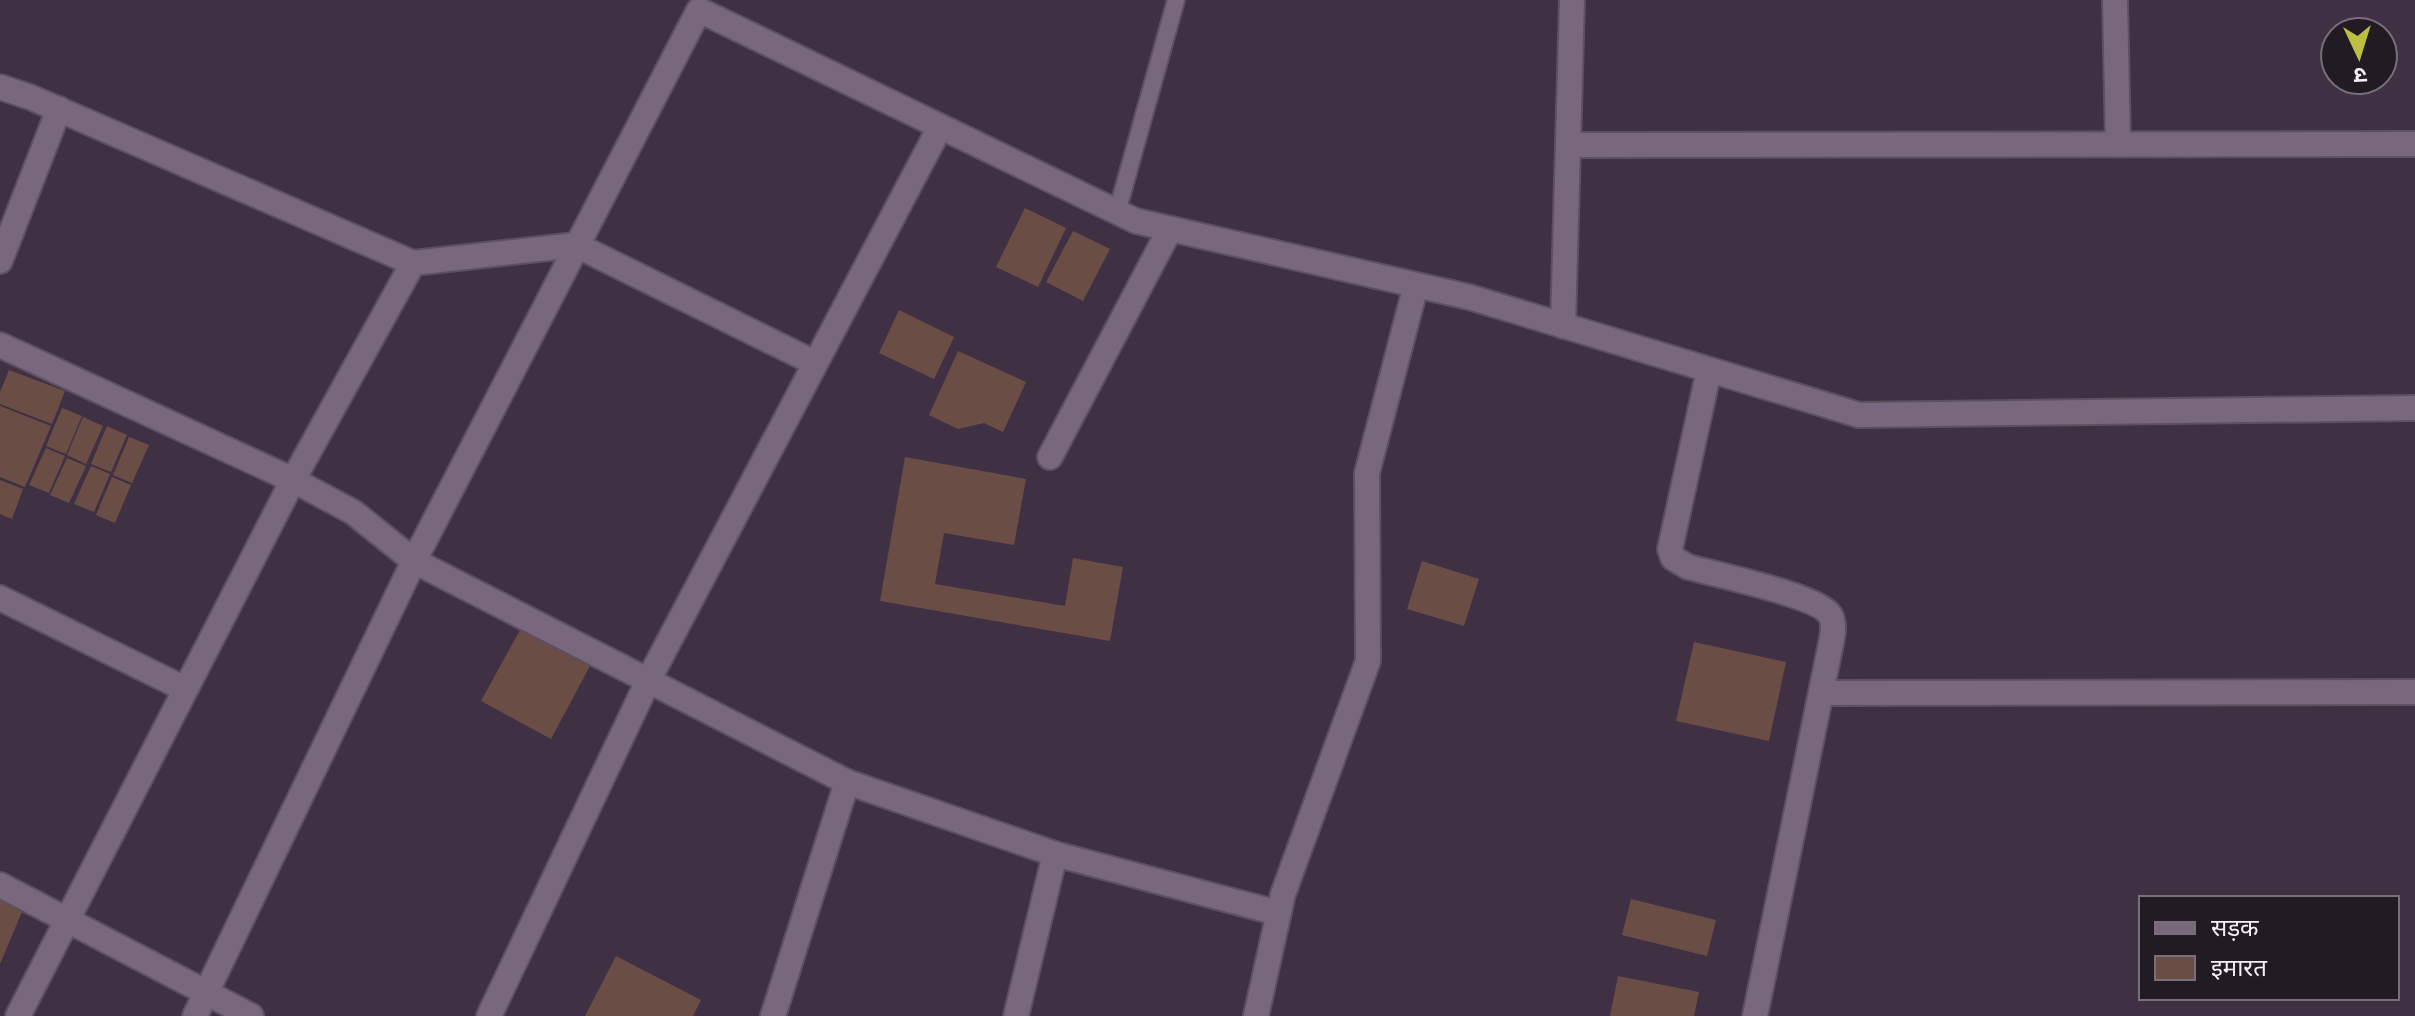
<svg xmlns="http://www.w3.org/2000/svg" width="2415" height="1016" font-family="Quicksand,'Noto Sans Devanagari',sans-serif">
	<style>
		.building { fill: #6a4e46 }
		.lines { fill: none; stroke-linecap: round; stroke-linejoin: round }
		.lane-casing { stroke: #5d5060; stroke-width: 20 }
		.street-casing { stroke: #5d5060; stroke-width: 28 }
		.lane { stroke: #79677d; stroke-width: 16 }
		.street { stroke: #79677d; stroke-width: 24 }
	</style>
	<rect width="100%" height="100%" fill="#403043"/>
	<g class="building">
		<path d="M 1025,208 L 1066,228 L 1038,287 L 996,267 Z"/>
		<path d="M 1073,231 L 1110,249 L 1083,301 L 1046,282 Z"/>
		<path d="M 899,310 L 954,337 L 934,379 L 879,353 Z"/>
		<path d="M 958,351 L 1026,382 L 1003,432 L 984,423 L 958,429 L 929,415 Z"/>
		<path d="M 9,370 L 65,391 L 52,424 L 0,404 L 0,392 Z"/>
		<path d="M 0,406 L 51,426 L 25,487 L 0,477 Z"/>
		<path d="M 62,408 L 82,416 L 66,454 L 46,446 Z"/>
		<path d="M 83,417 L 103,426 L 86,464 L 67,455 Z"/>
		<path d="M 107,426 L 127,435 L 111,472 L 91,464 Z"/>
		<path d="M 129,437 L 149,445 L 132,483 L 113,475 Z"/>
		<path d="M 46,448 L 65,456 L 49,493 L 29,485 Z"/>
		<path d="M 905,457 L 1026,479 L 1014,545 L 944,533 L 935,584 L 1065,606 L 1073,558 L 1123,567 L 1110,641 L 880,601 Z"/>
		<path d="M 67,458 L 86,466 L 69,503 L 50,495 Z"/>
		<path d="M 91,466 L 110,474 L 94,512 L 74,504 Z"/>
		<path d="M 112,477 L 131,485 L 115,523 L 96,515 Z"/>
		<path d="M 0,480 L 23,489 L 12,519 L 0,514 Z"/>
		<path d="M 1422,561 L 1479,579 L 1464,626 L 1407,609 Z"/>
		<path d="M 521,628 L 590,666 L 551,739 L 481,701 Z"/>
		<path d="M 1694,642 L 1786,662 L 1769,741 L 1676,721 Z"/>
		<path d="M 0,896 L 24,907 L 0,964 Z"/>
		<path d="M 1631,899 L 1716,920 L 1707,956 L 1622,935 Z"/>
		<path d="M 616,956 L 701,1000 L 693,1016 L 585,1016 Z"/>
		<path d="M 1618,976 L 1699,992 L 1694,1016 L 1610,1016 Z"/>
	</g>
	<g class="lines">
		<defs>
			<path id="lane" d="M 1117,212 L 1176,0"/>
			<g id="street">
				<path d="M 2115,0 L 2118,144"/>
				<path d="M 0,87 L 30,97 L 413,263 L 576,245 L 815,363"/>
				<path d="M 1568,145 L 2415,144"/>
				<path d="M 0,261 L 59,109"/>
				<path d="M 413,263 L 293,480 L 353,512 L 414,561 L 847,782 L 1055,854 L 1278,913"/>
				<path d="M 1563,326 L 1572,0"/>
				<path d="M 0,345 L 293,480 L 18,1016"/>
				<path d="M 1709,370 L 1670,549 L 1673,558 L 1688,567 C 1714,574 1819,596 1830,615 C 1837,626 1830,646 1828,658 L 1755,1016"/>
				<path d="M 1050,457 L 1170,229"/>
				<path d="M 0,598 L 185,689"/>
				<path d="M 1821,693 L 2415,692"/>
				<path d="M 0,885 L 251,1016"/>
				<path d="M 195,1016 L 414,561 L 699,10 L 1136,221 L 1469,297 L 1859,415 L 2415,408"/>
				<path d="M 489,1016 L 649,679 L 940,127"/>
				<path d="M 773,1016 L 847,782"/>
				<path d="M 1016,1016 L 1055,854"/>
				<path d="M 1256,1016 L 1283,894 L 1368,661 L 1367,473 L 1416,285"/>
			</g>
		</defs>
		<use href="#lane" class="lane-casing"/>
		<use href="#street" class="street-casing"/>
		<use href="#lane" class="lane"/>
		<use href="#street" class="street"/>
	</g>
	<rect x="2139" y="896" width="260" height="104" fill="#231b24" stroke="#786f7a" stroke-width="2"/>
	<rect x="2155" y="922" width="40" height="12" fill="#79677d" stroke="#786f7a" stroke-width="2"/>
	<text x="2211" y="936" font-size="24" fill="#f8eefa">सड़क</text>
	<rect x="2155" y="956" width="40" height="24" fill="#6a4e46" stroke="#786f7a" stroke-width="2"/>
	<text x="2211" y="976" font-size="24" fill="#f8eefa">इमारत</text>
	<g transform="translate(2359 56) rotate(176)"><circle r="38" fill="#231b24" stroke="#786f7a" stroke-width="2"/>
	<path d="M0-6L14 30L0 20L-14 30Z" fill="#bdbf43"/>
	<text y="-12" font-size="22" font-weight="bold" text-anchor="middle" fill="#f8eefa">उ</text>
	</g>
</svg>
